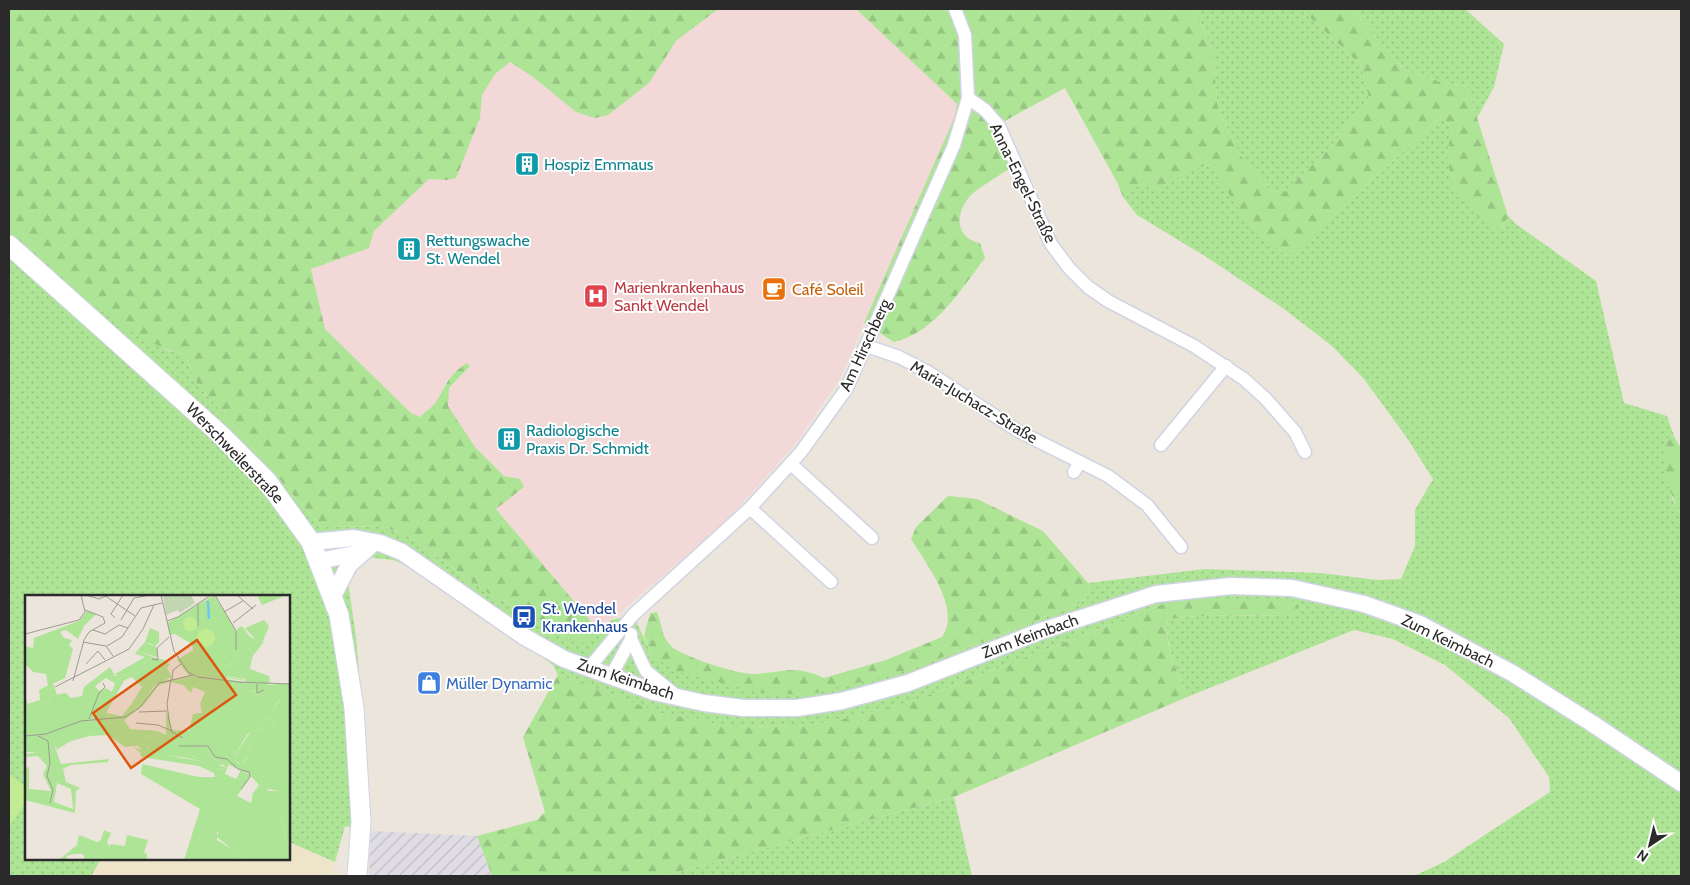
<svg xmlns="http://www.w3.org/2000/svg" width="1690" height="885" font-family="Cabin,sans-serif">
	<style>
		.industrial { fill: url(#industrial-furrows) }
		.education { fill: #eee4ca }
		.medical { fill: #f3d8d8 }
		.grass { fill: url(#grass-dots) }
		.forest { fill: url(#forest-firs) }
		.pitch { fill: #c2ec91 }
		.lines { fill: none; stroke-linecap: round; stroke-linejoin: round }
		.minor-casing { stroke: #d0d3e3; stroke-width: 15 }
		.tertiary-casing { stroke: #d0d3e3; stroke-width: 19 }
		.secondary-casing { stroke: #d0d3e3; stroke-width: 21 }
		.minor { stroke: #fff; stroke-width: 12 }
		.tertiary { stroke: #fff; stroke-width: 16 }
		.secondary { stroke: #fff; stroke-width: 19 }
		.labels { text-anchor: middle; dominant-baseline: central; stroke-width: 4; stroke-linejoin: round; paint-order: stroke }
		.culture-label { font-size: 16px; fill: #0d838f; stroke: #fff; text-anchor: start }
		.street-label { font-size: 16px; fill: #2a2a2a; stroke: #fff }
		.health-label { font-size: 16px; fill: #be3a42; stroke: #fff; text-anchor: start }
		.food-label { font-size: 16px; fill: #c56008; stroke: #fff; text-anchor: start }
		.transit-label { font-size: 16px; fill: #164399; stroke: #fff; text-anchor: start }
		.shop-label { font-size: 16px; fill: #366cbe; stroke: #fff; text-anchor: start }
		.inset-river { fill: none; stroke: #6bc9f1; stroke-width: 2.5 }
		.inset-road { fill: none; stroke: #9e9a94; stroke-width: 1 }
		.view { fill: #de570e; fill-opacity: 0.15; stroke: #de570e; stroke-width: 2.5 }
		.inset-edge { fill: none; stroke: #2a2a2a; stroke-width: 2.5 }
	</style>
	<defs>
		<pattern id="industrial-furrows" width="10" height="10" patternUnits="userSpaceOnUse" patternTransform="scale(1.25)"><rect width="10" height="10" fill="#dfdce4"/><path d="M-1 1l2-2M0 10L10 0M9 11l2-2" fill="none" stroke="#c0bdc4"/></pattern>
		<pattern id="grass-dots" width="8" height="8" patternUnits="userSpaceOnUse" patternTransform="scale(1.25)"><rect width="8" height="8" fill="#aee496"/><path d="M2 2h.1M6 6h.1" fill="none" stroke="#96c481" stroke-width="1.8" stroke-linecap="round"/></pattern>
		<pattern id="forest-firs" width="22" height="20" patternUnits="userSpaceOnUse" patternTransform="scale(1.25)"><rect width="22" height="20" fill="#aee496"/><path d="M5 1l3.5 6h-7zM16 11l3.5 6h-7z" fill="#96c481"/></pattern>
	</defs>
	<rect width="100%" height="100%" fill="#ece5db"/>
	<path class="industrial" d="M 371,831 L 477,836 L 492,876 L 369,876 Z"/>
	<path class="education" d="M 289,842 L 335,862 L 333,876 L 91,876 L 101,859 L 289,859 Z"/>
	<path class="medical" d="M 718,9 L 856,9 L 957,104 L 955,116 L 839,380 L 793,447 L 726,521 L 611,620 L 600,632 L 496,509 L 520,479 L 504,476 L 475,447 L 448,406 L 449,388 L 470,367 L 467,363 L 459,369 L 446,381 L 437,402 L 420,417 L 411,413 L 325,329 L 311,269 L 369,248 L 374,231 L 429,178 L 447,180 L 456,178 L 480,118 L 482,95 L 495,74 L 510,62 L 608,115 L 648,83 L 676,41 Z"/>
	<g class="grass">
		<path d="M 1194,9 L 1301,9 L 1361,65 L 1369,98 L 1335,142 L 1283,193 L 1269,190 L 1240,155 L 1218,108 L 1212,47 Z"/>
		<path d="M 1352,9 L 1465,9 L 1504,44 L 1494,87 L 1477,118 L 1467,86 L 1444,83 L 1404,70 Z"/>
		<path d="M 1442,116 L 1452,129 L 1447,153 L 1501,229 L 1508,216 L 1516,224 L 1596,281 L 1624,403 L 1667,416 L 1674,436 L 1665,439 L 1672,498 L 1681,514 L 1681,876 L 1414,876 L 1444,862 L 1550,792 L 1549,777 L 1509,718 L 1445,665 L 1393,639 L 1354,630 L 1187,697 C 1179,673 1163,645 1168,619 L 1199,616 L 1295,615 L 1166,603 L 916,700 L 855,717 L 805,726 L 733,727 L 660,713 L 558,675 L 553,665 L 421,571 L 393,560 L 365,557 L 347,576 L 356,636 L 371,831 L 345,826 L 335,862 L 289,842 L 289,596 L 26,596 L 26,859 L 101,859 L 91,876 L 9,876 L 9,230 L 55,274 L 167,350 L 185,355 L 197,383 L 321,527 L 382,526 L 410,537 L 488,593 L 539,619 L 572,641 L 600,632 L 611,620 L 633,615 L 652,655 L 762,693 L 912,669 L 1078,604 L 1089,595 L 1088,583 L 1205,569 L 1321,573 L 1377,580 L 1401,579 L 1415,546 L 1415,510 L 1433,479 L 1407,438 L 1364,379 L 1332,346 L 1284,309 L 1208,258 L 1137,215 L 1123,197 L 1140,184 L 1159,189 L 1189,170 L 1211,165 L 1246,220 L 1288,257 Z"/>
		<path d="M 954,797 L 972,876 L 663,876 Z"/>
	</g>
	<g class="forest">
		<path d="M 9,9 L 718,9 L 676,41 L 649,83 L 608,115 L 595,118 L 576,112 L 533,77 L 510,62 L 495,74 L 482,95 L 480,118 L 456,178 L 447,180 L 429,179 L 374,231 L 369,248 L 311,269 L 325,329 L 411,413 L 420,417 C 425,412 434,406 437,400 C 448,383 447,376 467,363 L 470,366 L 449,388 L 448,406 L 475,447 L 504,476 L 520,479 L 524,487 L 496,509 L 600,632 L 583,643 L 572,641 L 539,619 L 488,593 L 410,537 L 382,526 L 321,527 L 197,383 L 185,355 C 123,339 55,274 9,230 Z"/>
		<path d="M 856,9 L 1194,9 L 1212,47 L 1218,108 L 1240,155 L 1269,190 L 1283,193 L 1335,142 L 1369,98 L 1361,65 L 1301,9 L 1352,9 L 1404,70 L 1444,83 L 1467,86 L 1508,216 L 1501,229 L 1487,225 L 1453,192 L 1447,153 L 1452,129 L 1442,116 L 1288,257 L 1246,220 L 1210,165 L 1189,170 L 1159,189 L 1140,184 L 1123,197 L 1118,184 L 1065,88 L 1003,122 L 996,132 L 1010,168 C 998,177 982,185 971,195 C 955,212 954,238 980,243 L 985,258 C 960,290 936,332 894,342 L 864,323 L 955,116 L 957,104 Z"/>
		<path d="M 1674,436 L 1681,448 L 1681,514 C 1668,491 1660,466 1665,439 Z"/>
		<path d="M 948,496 L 977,499 L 1043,531 L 1088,583 L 1089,595 L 1078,604 L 912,669 L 808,695 L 762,693 L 675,671 L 652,655 L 644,636 L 650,613 L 657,612 C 662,624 661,637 672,647 C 685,657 736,674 753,674 C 782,673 795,664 824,678 L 886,660 L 942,637 C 962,609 926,563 911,539 L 916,527 Z"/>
		<path d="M 1211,598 L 1296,602 L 1299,606 L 1295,615 L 1199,616 L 1168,619 C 1162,644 1179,673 1187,697 L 954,797 L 663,876 L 492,876 L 477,836 L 537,820 L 545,812 L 523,737 L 558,675 L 661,713 L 733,727 L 805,726 L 855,717 L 916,700 L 1166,603 Z"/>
	</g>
	<path class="pitch" d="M 9,775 L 26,786 L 26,802 L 9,827 Z"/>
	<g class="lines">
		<defs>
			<g id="minor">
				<path d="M 968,98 L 985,110 L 999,126 L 1051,244 L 1069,268 L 1088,287 L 1108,301 L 1194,346 L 1244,379 L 1266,399 L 1295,432 L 1305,452"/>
				<path d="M 867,346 L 899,357 L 928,372 L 1018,431 L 1108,476 L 1147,505 L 1181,547"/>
				<path d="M 1161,445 L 1226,366"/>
				<path d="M 791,464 L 872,538"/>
				<path d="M 1074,472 L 1080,462"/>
				<path d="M 750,508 L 831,582"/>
				<path d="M 631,639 L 646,671 L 678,697"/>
				<path d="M 589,668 L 633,615 L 750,508 L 801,452 L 847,388 L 954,145 L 968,98 L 965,35 L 955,9"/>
				<path d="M 611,676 L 631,639 L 631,634"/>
			</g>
			<g id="tertiary">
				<path d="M 311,542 L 354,538 L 380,543 L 402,552 L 523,636 L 564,659 L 654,692 L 704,703 L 743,708 L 797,708 L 842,701 L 908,683 L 1041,631 L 1156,594 L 1231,586 L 1292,588 L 1364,604 L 1420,624 L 1512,673 L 1593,724 L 1681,783"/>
				<path d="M 318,561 L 360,553"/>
				<path d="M 332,598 L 349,565 L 375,542"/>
			</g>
			<path id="secondary" d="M 9,245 L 220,434 L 267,481 L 311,542 L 339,615 L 354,708 L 361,822 L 357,876"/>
		</defs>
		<use href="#minor" class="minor-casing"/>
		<use href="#tertiary" class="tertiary-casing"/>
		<use href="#secondary" class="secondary-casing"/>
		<use href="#minor" class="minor"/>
		<use href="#tertiary" class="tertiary"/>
		<use href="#secondary" class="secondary"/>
	</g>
	<defs>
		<symbol id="building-square" viewBox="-11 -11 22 22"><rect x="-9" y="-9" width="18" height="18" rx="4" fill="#0f9aa8" stroke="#fff"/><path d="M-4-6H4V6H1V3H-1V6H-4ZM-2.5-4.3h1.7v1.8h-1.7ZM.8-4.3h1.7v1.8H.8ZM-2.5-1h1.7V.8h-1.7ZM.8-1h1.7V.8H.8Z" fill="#fff"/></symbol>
		<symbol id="cafe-square" viewBox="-11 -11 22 22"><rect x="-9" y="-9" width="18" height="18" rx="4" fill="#e8710a" stroke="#fff"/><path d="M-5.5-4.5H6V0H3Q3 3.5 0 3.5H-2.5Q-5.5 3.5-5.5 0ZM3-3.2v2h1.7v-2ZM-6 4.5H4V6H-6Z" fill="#fff"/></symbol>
		<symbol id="hospital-square" viewBox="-11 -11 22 22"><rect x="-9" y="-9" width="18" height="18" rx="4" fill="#e0444e" stroke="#fff"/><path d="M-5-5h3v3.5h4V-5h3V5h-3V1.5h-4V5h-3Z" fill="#fff"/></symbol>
		<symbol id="bus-square" viewBox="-11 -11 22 22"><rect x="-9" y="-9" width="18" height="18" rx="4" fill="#1a4fb4" stroke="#fff"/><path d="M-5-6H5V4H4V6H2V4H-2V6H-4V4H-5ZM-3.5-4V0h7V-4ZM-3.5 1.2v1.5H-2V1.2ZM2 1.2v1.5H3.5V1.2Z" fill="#fff"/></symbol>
		<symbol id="shop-square" viewBox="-11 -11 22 22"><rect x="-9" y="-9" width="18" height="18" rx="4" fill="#3f7fe0" stroke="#fff"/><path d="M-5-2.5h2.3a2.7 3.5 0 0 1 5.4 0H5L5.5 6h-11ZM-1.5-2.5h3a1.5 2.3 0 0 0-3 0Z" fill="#fff"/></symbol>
	</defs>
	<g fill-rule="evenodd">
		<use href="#building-square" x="513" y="150" width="28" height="28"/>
		<use href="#building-square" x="395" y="235" width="28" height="28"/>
		<use href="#cafe-square" x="760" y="275" width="28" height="28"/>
		<use href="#hospital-square" x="582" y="282" width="28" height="28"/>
		<use href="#building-square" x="495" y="425" width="28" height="28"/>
		<use href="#bus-square" x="510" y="603" width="28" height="28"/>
		<use href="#shop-square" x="415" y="669" width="28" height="28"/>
	</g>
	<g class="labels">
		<g class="culture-label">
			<text x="544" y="164">Hospiz Emmaus</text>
			<text x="426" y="240">Rettungswache<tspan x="426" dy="18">St. Wendel</tspan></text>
			<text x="526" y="430">Radiologische<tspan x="526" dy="18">Praxis Dr. Schmidt</tspan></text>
		</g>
		<g class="street-label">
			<text transform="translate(1023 183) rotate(64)">Anna-Engel-Straße</text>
			<text transform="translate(865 345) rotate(-65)">Am Hirschberg</text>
			<text transform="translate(974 402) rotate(31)">Maria-Juchacz-Straße</text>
			<text transform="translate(235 453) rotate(46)">Werschweilerstraße</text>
			<text transform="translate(1030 636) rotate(-20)">Zum Keimbach</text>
			<text transform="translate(1448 641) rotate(26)">Zum Keimbach</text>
			<text transform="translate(626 679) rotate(18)">Zum Keimbach</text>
		</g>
		<g class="health-label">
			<text x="614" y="287">Marienkrankenhaus<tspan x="614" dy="18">Sankt Wendel</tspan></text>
		</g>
		<g class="food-label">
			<text x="792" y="289">Café Soleil</text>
		</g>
		<g class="transit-label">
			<text x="542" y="608">St. Wendel<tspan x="542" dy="18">Krankenhaus</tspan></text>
		</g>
		<g class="shop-label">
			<text x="446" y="683">Müller Dynamic</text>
		</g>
	</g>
	<g transform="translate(25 595)">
		<rect width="265" height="265" fill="#ece5db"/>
		<path d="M 189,0 L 214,40 L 212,54 L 200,72 L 200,84 L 221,87 L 221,84 L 201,81 L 207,67 L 215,60 L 210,62 L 214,51 L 217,57 L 220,50 L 229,59 L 227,63 L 213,66 L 213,76 L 217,81 L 225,74 L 244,81 L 243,90 L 265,88 L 265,95 L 254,105 L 244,122 L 222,140 L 209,161 L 217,155 L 226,139 L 247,122 L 250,136 L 234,133 L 225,150 L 224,160 L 216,169 L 203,161 L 205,166 L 200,179 L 211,184 L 216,175 L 226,181 L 212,201 L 226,208 L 228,198 L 235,189 L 244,196 L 254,196 L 254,211 L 261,247 L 232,247 L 220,242 L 208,247 L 192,237 L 192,245 L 208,255 L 211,262 L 212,255 L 225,265 L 159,265 L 175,214 L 116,179 L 117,169 L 174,182 L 190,182 L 189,178 L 174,171 L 116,162 L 115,156 L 181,167 L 191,174 L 202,173 L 197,169 L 192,172 L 171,162 L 124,155 L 122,149 L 124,143 L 138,152 L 182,152 L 186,163 L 201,169 L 204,166 L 201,163 L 205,155 L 227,126 L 246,117 L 244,100 L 230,101 L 229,94 L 226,97 L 212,88 L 168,81 L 134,90 L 118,111 L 99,125 L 105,134 L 133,136 L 129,142 L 120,140 L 117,155 L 113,151 L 100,152 L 83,140 L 65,141 L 63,136 L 30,152 L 36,169 L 84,164 L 83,167 L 46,170 L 38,174 L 41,187 L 55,193 L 51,196 L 50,218 L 0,205 L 0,173 L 4,172 L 4,194 L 26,196 L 18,179 L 22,171 L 13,161 L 0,162 L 0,159 L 13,157 L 0,157 L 0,113 L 25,106 L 24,101 L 41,98 L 46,103 L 57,101 L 59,92 L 85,72 L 90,81 L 102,80 L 88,87 L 81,83 L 70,91 L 74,96 L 81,93 L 87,97 L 90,89 L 100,84 L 81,118 L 97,121 L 107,108 L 112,112 L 105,119 L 113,113 L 134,87 L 164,81 L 152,65 L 168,55 L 167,49 L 150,39 L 145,40 L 142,28 ZM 32,188 L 46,194 L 48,214 L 29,207 ZM 62,16 L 71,19 L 59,31 L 53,44 L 41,35 L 35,37 L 39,43 L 47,45 L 44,50 L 48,54 L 40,83 L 23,91 L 21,79 L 8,77 L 0,69 L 0,51 L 8,53 L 9,43 L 54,26 ZM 239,25 L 244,31 L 238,46 L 231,45 L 220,33 ZM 120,47 L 132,53 L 132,62 L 112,56 ZM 126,62 L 140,65 L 117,92 L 107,82 L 122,71 L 120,67 ZM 102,240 L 123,245 L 119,257 L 122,259 L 122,265 L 72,265 L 75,257 L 85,253 L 85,249 L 100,251 Z" fill="#aee496" fill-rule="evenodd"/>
		<path d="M 232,0 L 239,1 L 262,0 L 237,10 ZM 217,31 L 225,42 L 239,47 L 229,59 L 220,50 L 217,57 L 214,52 L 210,62 L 215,60 L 206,68 L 202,82 L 244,88 L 244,81 L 246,89 L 200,83 L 198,80 L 202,67 L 212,54 L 212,34 ZM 125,33 L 134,37 L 134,47 L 128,54 L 125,51 L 129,50 L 120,47 ZM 112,56 L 136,65 L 133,67 L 126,62 L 120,67 L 122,71 L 107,82 L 90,89 L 88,87 L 102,80 L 94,82 L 90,79 L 120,62 L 110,59 ZM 227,63 L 225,74 L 217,81 L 213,76 L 213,66 ZM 140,65 L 145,69 L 142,73 L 147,82 L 130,90 L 113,113 L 104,118 L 112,112 L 107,108 L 117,92 ZM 168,81 L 212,88 L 226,97 L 229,95 L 230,101 L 244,100 L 247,117 L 258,100 L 265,95 L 265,265 L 225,265 L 212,255 L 211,262 L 208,255 L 191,241 L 195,237 L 208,247 L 220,242 L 232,247 L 261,246 L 254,211 L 254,196 L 237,193 L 224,179 L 204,170 L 205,166 L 201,169 L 186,163 L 182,152 L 138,152 L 124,143 L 122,153 L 171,162 L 202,173 L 191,174 L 181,167 L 157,162 L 116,158 L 108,152 L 117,155 L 120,140 L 129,142 L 133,136 L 141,140 L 141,118 L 143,117 L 147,135 L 164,136 L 168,119 L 177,118 L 175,109 L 180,97 L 168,92 L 166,98 L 158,90 L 146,87 ZM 246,118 L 242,124 L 227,135 L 209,161 L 217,155 L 226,139 L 247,122 L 250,135 L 234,133 L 225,150 L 224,160 L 218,168 L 214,169 L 205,160 L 201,162 L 227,126 ZM 28,88 L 32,100 L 24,101 L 25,106 L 0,113 L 0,102 L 3,109 L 15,105 L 14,95 ZM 63,136 L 65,141 L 46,146 L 31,155 L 32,150 ZM 79,235 L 86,238 L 82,247 L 85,253 L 75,257 L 72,265 L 60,265 L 58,259 L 48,259 L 41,261 L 43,265 L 34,265 L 52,250 L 54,240 L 72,247 L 76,245 Z" fill="#aee496" fill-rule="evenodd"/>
		<path d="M 138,0 L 166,0 L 170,8 L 155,18 L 153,15 L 141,20 Z" fill="#c2d6b2"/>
		<path d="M158 29a7 7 0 1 1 14 0a7 7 0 1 1-14 0ZM172 43a9 9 0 1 1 18 0a9 9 0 1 1-18 0Z" fill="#c2ec91"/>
		<path class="inset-river" d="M 183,6 L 184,24"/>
		<path class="inset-road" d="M 61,0 L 74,4 L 83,0M 79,0 L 110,21M 136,0 L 149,56 L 163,77 L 173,82 L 213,87 L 265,89M 190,0 L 211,36 L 211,55M 212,0 L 228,14M 173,8 L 173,31M 199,17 L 218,6M 90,23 L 86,19 L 98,0M 96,25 L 109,3 L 125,0M 142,26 L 153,22 L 186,0M 208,28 L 231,10M 68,35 L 80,39 L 94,30 L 103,33M 0,39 L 54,25 L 60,17 L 56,0M 58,47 L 81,51 L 88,61M 82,51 L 97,42 L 116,13 L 137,8M 127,64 L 133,65 L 132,53 L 144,42M 61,69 L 73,56 L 80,65M 146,84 L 142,109 L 144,125 L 147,137 L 158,143M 147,84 L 148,75 L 156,69M 48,86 L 59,45 L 64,37 L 80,28 L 78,22 L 60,15M 232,89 L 232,98 L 239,95M 30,92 L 104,54 L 118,34 L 129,10M 114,117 L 142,116M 64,124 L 74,98 L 80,92 L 78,88M 111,128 L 133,130 L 147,136M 0,141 L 21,139 L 56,126 L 100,122 L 114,113 L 134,88 L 168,80M 13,141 L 23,146 L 25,168 L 22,181 L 28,195 L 25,208M 154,151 L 183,151 L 190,162 L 202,164 L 213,174 L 224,177 L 225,182 L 216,194"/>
		<path class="view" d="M 172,45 L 211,100 L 106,173 L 68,118 Z"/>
		<rect width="265" height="265" class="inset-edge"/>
	</g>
	<rect width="1690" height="885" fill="none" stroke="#2a2a2a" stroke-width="20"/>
	<g transform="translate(1650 845) rotate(215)" stroke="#ffffff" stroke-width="4" paint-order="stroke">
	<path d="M0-4L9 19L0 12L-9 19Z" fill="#2a2a2a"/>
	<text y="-8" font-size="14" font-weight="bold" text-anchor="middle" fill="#2a2a2a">N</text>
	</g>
</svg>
